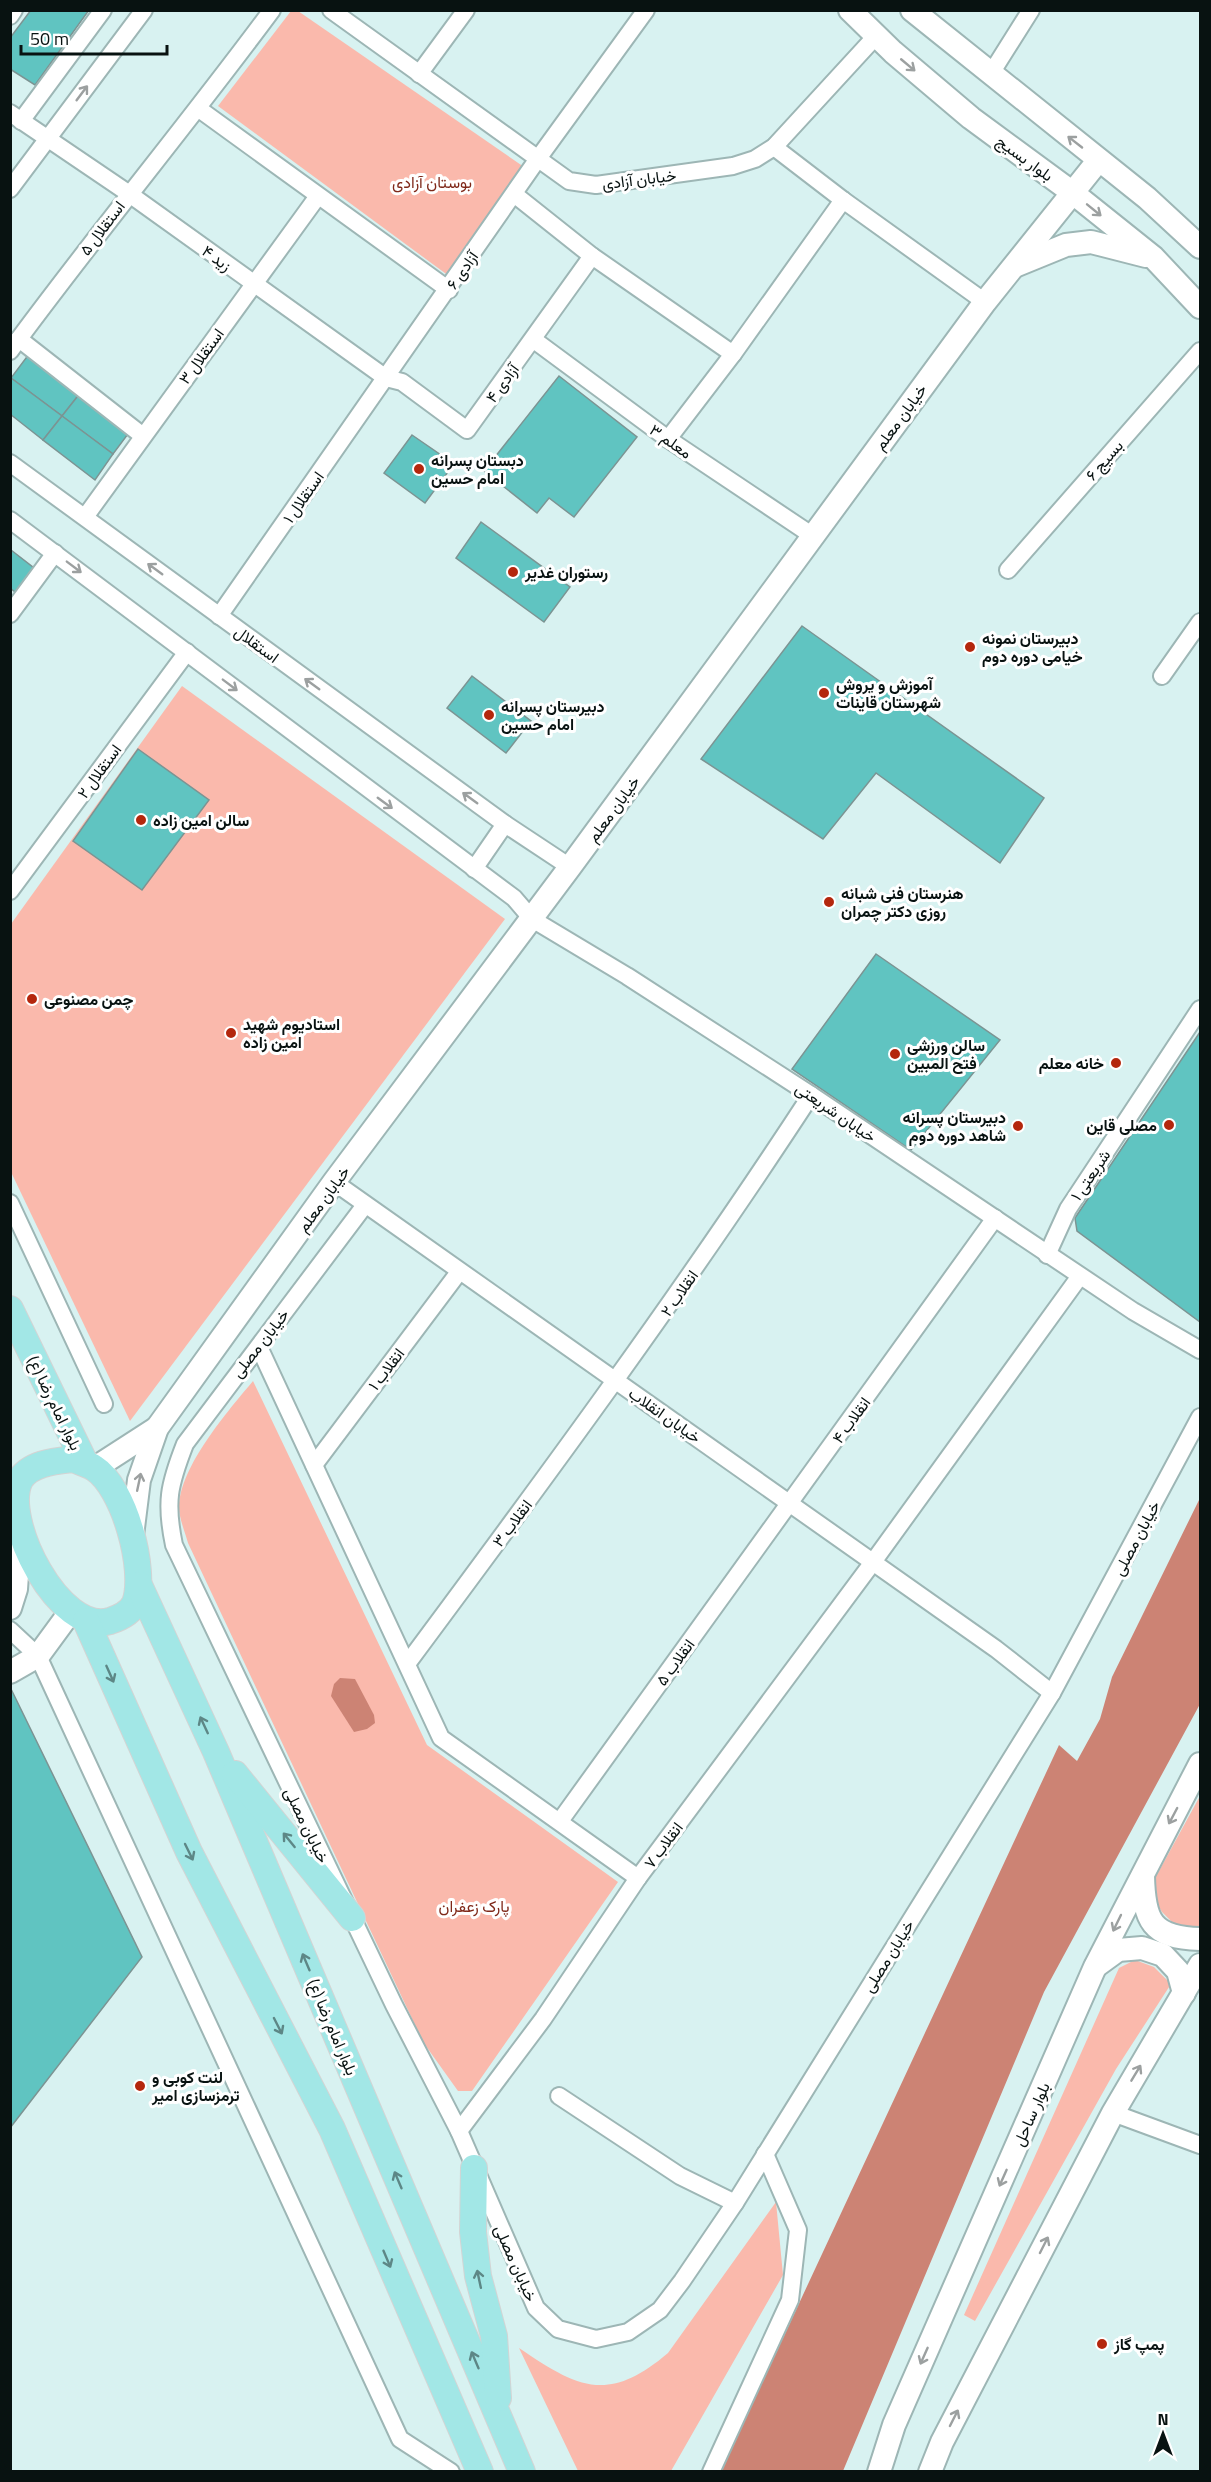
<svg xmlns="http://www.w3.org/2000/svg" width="1211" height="2482" font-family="'Titillium Web',Vazirmatn,sans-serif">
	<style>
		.green { fill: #fab9ac }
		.water { fill: #cc8374 }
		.building { fill: #60c4c1; stroke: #7c9493; stroke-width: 1.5 }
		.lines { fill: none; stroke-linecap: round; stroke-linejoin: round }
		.street-casing { stroke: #9db6b5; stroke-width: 20 }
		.secondary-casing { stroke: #9db6b5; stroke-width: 26 }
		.primary-casing { stroke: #d3d4d4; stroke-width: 28 }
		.street { stroke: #fff; stroke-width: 16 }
		.secondary { stroke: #fff; stroke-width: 22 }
		.primary { stroke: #a2e7e6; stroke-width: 26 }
		.oneway { stroke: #9ca0a0 }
		.oneway2 { stroke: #5d8786 }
		.poi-dot { fill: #b4270d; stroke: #fff; stroke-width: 2 }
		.labels { text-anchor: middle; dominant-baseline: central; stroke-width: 6; stroke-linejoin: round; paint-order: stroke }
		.street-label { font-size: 16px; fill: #081211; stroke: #fff }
		.park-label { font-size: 16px; fill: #7f2819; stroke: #fff }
		.poi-label { font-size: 16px; font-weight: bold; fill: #081211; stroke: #fff; text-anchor: start }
	</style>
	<rect width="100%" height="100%" fill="#d8f2f1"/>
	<g class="green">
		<path d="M 291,11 L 298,11 L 527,169 L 453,279 L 218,106 Z"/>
		<path d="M 182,686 L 505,919 L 130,1421 L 11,1172 L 11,924 Z"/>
		<path d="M 253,1381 L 427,1745 L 618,1882 L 472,2091 L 458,2091 L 423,2042 L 188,1543 C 185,1532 179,1518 179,1507 C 180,1466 228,1411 253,1381 Z"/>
		<path d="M 1200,1796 L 1200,1930 L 1175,1925 L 1162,1912 L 1155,1901 L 1154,1880 Z"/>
		<path d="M 1135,1960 L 1154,1967 L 1171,1984 L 1116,2069 L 975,2321 L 964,2315 L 1119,1968 Z"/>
		<path d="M 776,2202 L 783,2275 L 671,2471 L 578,2471 L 519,2348 C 578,2388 608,2404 668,2353 Z"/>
	</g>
	<g class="water">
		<path d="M 1200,1498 L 1200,1704 L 1044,1992 L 843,2471 L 721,2471 L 1059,1745 L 1077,1761 L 1100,1719 L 1112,1677 Z"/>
		<path d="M 340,1678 L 355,1679 L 374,1715 L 375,1723 L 367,1729 L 354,1732 L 331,1696 L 334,1684 Z"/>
	</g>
	<g class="building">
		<path d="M 31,10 L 89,10 L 35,85 L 10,69 L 10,38 Z"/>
		<path d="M 29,354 L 81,392 L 62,416 L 11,378 Z"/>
		<path d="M 559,376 L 637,437 L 574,517 L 549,498 L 537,513 L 484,471 Z"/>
		<path d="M 11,378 L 62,416 L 43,440 L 10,414 Z"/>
		<path d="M 81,392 L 131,430 L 113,454 L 62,416 Z"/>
		<path d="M 62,416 L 113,454 L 95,480 L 43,440 Z"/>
		<path d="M 412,435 L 454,464 L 425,503 L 384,473 Z"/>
		<path d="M 481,522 L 570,587 L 544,622 L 456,558 Z"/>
		<path d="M 11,550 L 34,568 L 15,592 L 10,588 Z"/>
		<path d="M 802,626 L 1044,798 L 1000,863 L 876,773 L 823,839 L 701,759 Z"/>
		<path d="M 472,676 L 531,721 L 506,753 L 447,708 Z"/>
		<path d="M 138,749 L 209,800 L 142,890 L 73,841 Z"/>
		<path d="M 876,954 L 1000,1040 L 911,1150 L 792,1069 Z"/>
		<path d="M 1200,1032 L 1200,1322 L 1077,1231 L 1075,1218 Z"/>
		<path d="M 12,1691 L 142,1957 L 10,2128 L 10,1693 Z"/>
	</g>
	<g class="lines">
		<defs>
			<g id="street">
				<path d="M 331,10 L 569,181 L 596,185 L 733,166 L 755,159 L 774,147 L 876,36"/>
				<path d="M 10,16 L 14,10"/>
				<path d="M 419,74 L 466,10"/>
				<path d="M 990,75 L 1031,10"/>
				<path d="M 199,109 L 449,290"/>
				<path d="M 10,113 L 128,193 L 386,378 L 402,382 L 467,430 L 592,256"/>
				<path d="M 21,121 L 103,10"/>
				<path d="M 774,147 L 843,200 L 985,302"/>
				<path d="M 10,189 L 144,10"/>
				<path d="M 514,194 L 592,256 L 733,354"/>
				<path d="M 19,339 L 143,436"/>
				<path d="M 534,340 L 668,439 L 813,536"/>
				<path d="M 10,351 C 95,235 187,125 272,10"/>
				<path d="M 668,439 L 733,354 L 843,200"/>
				<path d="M 10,463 L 505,824 L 570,867"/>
				<path d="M 85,517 L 318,196"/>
				<path d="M 10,520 L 514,898 L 532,919 L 627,976 L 811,1095 L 1133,1311 L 1200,1350"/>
				<path d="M 1008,570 L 1200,351"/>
				<path d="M 10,614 L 55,553"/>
				<path d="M 219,616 L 537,160 L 646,10"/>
				<path d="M 1162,676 L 1200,622"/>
				<path d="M 474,869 L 505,824"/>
				<path d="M 10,891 L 187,652"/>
				<path d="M 334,1182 L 996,1649 L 1052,1693"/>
				<path d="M 10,1203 L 104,1404"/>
				<path d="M 365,1205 L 185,1444 C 169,1485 165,1502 174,1545 L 394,2005 L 459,2131 L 536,2308 L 558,2329 L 596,2339 L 628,2332 L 660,2310 L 682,2281 L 735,2203 L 1052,1693 L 1200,1417"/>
				<path d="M 1047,1255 L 1068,1209 L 1200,1009"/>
				<path d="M 259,1347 L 441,1738 L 638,1878"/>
				<path d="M 314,1465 L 459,1272"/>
				<path d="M 10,1630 L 38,1656 L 400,2439 L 451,2472"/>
				<path d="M 407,1664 C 546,1477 684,1290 811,1095"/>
				<path d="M 560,1821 L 995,1218"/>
				<path d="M 559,2096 L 680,2176 L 735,2203"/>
				<path d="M 1113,2113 L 1200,2145"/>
				<path d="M 459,2131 L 543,2019 L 638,1878 L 873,1562 L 1080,1276"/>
				<path d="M 711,2472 L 790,2300 L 798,2230 L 765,2154"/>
			</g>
			<g id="secondary">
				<path d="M 850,10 L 893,52 L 971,118 L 1073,193 L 1153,257 L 1200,307"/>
				<path d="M 912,10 L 1147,198 L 1200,247"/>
				<path d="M 1017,265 L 1066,245 L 1091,242 L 1146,256"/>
				<path d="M 95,1468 L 157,1428"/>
				<path d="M 132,1536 L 139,1480 L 157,1428 L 334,1182 L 570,867 L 985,302 L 1098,161"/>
				<path d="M 10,1608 L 16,1589 L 20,1532"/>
				<path d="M 10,1672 L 38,1656 L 71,1611"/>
				<path d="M 1143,1876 C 1144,1920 1151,1938 1200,1939"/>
				<path d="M 1096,1966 L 1118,1950 L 1142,1948 L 1163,1955 L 1178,1971 L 1184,1993"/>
				<path d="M 879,2472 L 894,2425 L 1095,1967 L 1200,1764"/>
				<path d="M 930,2472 L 942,2442 L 1113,2113 L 1200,1965"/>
			</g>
			<g id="primary">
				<path d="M 10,1309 L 85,1463"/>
				<path d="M 73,1459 C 80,1462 88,1464 94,1468 C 124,1487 147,1570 135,1603 C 131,1612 119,1618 110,1621 C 60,1636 0,1520 20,1480 C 30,1463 56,1461 73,1459 Z"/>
				<path d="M 139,1585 L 216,1752 L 522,2472"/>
				<path d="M 86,1621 L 189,1852 L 332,2129 L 480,2472"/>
				<path d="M 235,1774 L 352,1918"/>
				<path d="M 474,2168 L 473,2232 L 478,2276 L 494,2336 L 498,2398"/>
			</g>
		</defs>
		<use href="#street" class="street-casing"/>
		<use href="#secondary" class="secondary-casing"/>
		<use href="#primary" class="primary-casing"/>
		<use href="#street" class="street"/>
		<use href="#secondary" class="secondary"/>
		<use href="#primary" class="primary"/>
	</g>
	<defs><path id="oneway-shaft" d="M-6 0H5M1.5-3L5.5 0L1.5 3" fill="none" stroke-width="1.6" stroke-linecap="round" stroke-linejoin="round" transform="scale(1.5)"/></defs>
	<g class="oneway">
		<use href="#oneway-shaft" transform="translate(908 65) rotate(40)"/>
		<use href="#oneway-shaft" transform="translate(82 93) rotate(-53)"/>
		<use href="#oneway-shaft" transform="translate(1075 142) rotate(-142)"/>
		<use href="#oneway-shaft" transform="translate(1094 210) rotate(39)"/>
		<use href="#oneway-shaft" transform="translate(74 567) rotate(37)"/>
		<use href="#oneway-shaft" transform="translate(155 569) rotate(-144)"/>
		<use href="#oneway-shaft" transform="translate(312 684) rotate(-144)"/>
		<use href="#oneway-shaft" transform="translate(230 685) rotate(37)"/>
		<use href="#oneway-shaft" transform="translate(470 798) rotate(-144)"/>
		<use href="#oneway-shaft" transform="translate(385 803) rotate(36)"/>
		<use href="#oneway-shaft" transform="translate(139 1482) rotate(-78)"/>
		<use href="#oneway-shaft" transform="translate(1173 1816) rotate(118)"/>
		<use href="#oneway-shaft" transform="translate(1117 1923) rotate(116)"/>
		<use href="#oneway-shaft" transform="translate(1136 2073) rotate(-59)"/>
		<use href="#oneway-shaft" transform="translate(1003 2178) rotate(114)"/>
		<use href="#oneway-shaft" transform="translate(1044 2245) rotate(-63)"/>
		<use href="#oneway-shaft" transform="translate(924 2356) rotate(114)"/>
		<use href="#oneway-shaft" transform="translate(954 2418) rotate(-63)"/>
	</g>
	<g class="oneway2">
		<use href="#oneway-shaft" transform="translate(110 1674) rotate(66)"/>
		<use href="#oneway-shaft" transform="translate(204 1725) rotate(-115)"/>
		<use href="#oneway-shaft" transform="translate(289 1840) rotate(-129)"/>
		<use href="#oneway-shaft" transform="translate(189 1852) rotate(64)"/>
		<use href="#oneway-shaft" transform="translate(306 1962) rotate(-113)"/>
		<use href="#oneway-shaft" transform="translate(278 2026) rotate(63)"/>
		<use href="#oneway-shaft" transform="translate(398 2180) rotate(-113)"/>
		<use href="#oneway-shaft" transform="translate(387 2259) rotate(67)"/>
		<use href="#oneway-shaft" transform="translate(479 2279) rotate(-102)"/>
		<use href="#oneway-shaft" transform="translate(475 2360) rotate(-113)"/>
	</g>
	<g class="poi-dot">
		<circle cx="419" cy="469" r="6"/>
		<circle cx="513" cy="572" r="6"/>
		<circle cx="970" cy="647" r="6"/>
		<circle cx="824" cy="693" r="6"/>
		<circle cx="489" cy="715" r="6"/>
		<circle cx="141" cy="820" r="6"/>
		<circle cx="829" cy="902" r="6"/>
		<circle cx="32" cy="999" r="6"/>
		<circle cx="231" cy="1033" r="6"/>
		<circle cx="895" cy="1054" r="6"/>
		<circle cx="1116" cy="1063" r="6"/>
		<circle cx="1169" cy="1125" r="6"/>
		<circle cx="1018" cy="1126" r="6"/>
		<circle cx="140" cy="2086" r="6"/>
		<circle cx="1102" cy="2344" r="6"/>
	</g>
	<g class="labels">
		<g class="street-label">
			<text transform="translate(1025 158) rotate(36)">بلوار بسیج</text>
			<text transform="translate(639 179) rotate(-7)">خیابان آزادی</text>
			<text transform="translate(102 228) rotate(-53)">استقلال ۵</text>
			<text transform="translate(217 258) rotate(36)">زید ۴</text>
			<text transform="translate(462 270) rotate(-55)">آزادی ۶</text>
			<text transform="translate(201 356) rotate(-54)">استقلال ۳</text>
			<text transform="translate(502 383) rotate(-54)">آزادی ۴</text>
			<text transform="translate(900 417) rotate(-54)">خیابان معلم</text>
			<text transform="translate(671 441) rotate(35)">معلم ۳</text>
			<text transform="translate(1104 460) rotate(-49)">بسیج ۶</text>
			<text transform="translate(303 497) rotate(-55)">استقلال ۱</text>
			<text transform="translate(257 644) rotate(36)">استقلال</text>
			<text transform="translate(99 771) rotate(-54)">استقلال ۲</text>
			<text transform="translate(613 809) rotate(-54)">خیابان معلم</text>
			<text transform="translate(836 1112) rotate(34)">خیابان شریعتی</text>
			<text transform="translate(1090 1175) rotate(-56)">شریعتی ۱</text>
			<text transform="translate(323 1199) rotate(-54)">خیابان معلم</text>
			<text transform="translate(679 1293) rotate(-55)">انقلاب ۲</text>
			<text transform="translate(260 1343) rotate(-52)">خیابان مصلی</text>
			<text transform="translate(386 1369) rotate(-53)">انقلاب ۱</text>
			<text transform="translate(55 1403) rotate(64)">بلوار امام رضا (ع)</text>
			<text transform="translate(665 1415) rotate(35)">خیابان انقلاب</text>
			<text transform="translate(851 1420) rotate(-54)">انقلاب ۴</text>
			<text transform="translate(512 1523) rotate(-53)">انقلاب ۳</text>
			<text transform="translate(1136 1538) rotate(-62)">خیابان مصلی</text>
			<text transform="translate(675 1662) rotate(-54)">انقلاب ۵</text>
			<text transform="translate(307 1825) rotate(64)">خیابان مصلی</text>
			<text transform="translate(663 1845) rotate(-53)">انقلاب ۷</text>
			<text transform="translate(888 1956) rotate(-58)">خیابان مصلی</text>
			<text transform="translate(333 2027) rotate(67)">بلوار امام رضا (ع)</text>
			<text transform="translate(1031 2114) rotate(-66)">بلوار ساحل</text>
			<text transform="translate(516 2263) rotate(66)">خیابان مصلی</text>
		</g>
		<g class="park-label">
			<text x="432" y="182">بوستان آزادی</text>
			<text x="474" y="1906">پارک زعفران</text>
		</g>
		<g class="poi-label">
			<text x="431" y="460">دبستان پسرانه<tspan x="431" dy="18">امام حسین</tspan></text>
			<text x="525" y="572">رستوران غدیر</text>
			<text x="982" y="638">دبیرستان نمونه<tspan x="982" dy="18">خیامی دوره دوم</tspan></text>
			<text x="836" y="684">آموزش و پروش<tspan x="836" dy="18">شهرستان قاینات</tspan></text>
			<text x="501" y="706">دبیرستان پسرانه<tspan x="501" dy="18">امام حسین</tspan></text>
			<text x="153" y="820">سالن امین زاده</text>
			<text x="841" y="893">هنرستان فنی شبانه<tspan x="841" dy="18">روزی دکتر چمران</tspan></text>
			<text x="44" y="999">چمن مصنوعی</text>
			<text x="243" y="1024">استادیوم شهید<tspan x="243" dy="18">امین زاده</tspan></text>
			<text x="907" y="1045">سالن ورزشی<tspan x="907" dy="18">فتح المبین</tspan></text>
			<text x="1104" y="1063" text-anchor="end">خانه معلم</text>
			<text x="1006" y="1117" text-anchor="end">دبیرستان پسرانه<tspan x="1006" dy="18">شاهد دوره دوم</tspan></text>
			<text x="1157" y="1125" text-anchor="end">مصلی قاین</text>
			<text x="152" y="2077">لنت کوبی و<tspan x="152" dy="18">ترمزسازی امیر</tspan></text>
			<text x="1114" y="2344">پمپ گاز</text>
		</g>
	</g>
	<rect width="1211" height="2482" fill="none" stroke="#081211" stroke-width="24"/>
	<g transform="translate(1163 2434)" stroke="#ffffff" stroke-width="4.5" paint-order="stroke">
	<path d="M0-4.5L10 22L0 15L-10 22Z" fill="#081211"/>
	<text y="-9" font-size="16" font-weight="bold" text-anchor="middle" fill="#081211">N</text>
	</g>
	<path d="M21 45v9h146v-9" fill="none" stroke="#081211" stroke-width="3"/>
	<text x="30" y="45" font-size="18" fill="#081211" stroke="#ffffff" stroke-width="4.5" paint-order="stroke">50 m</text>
</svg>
